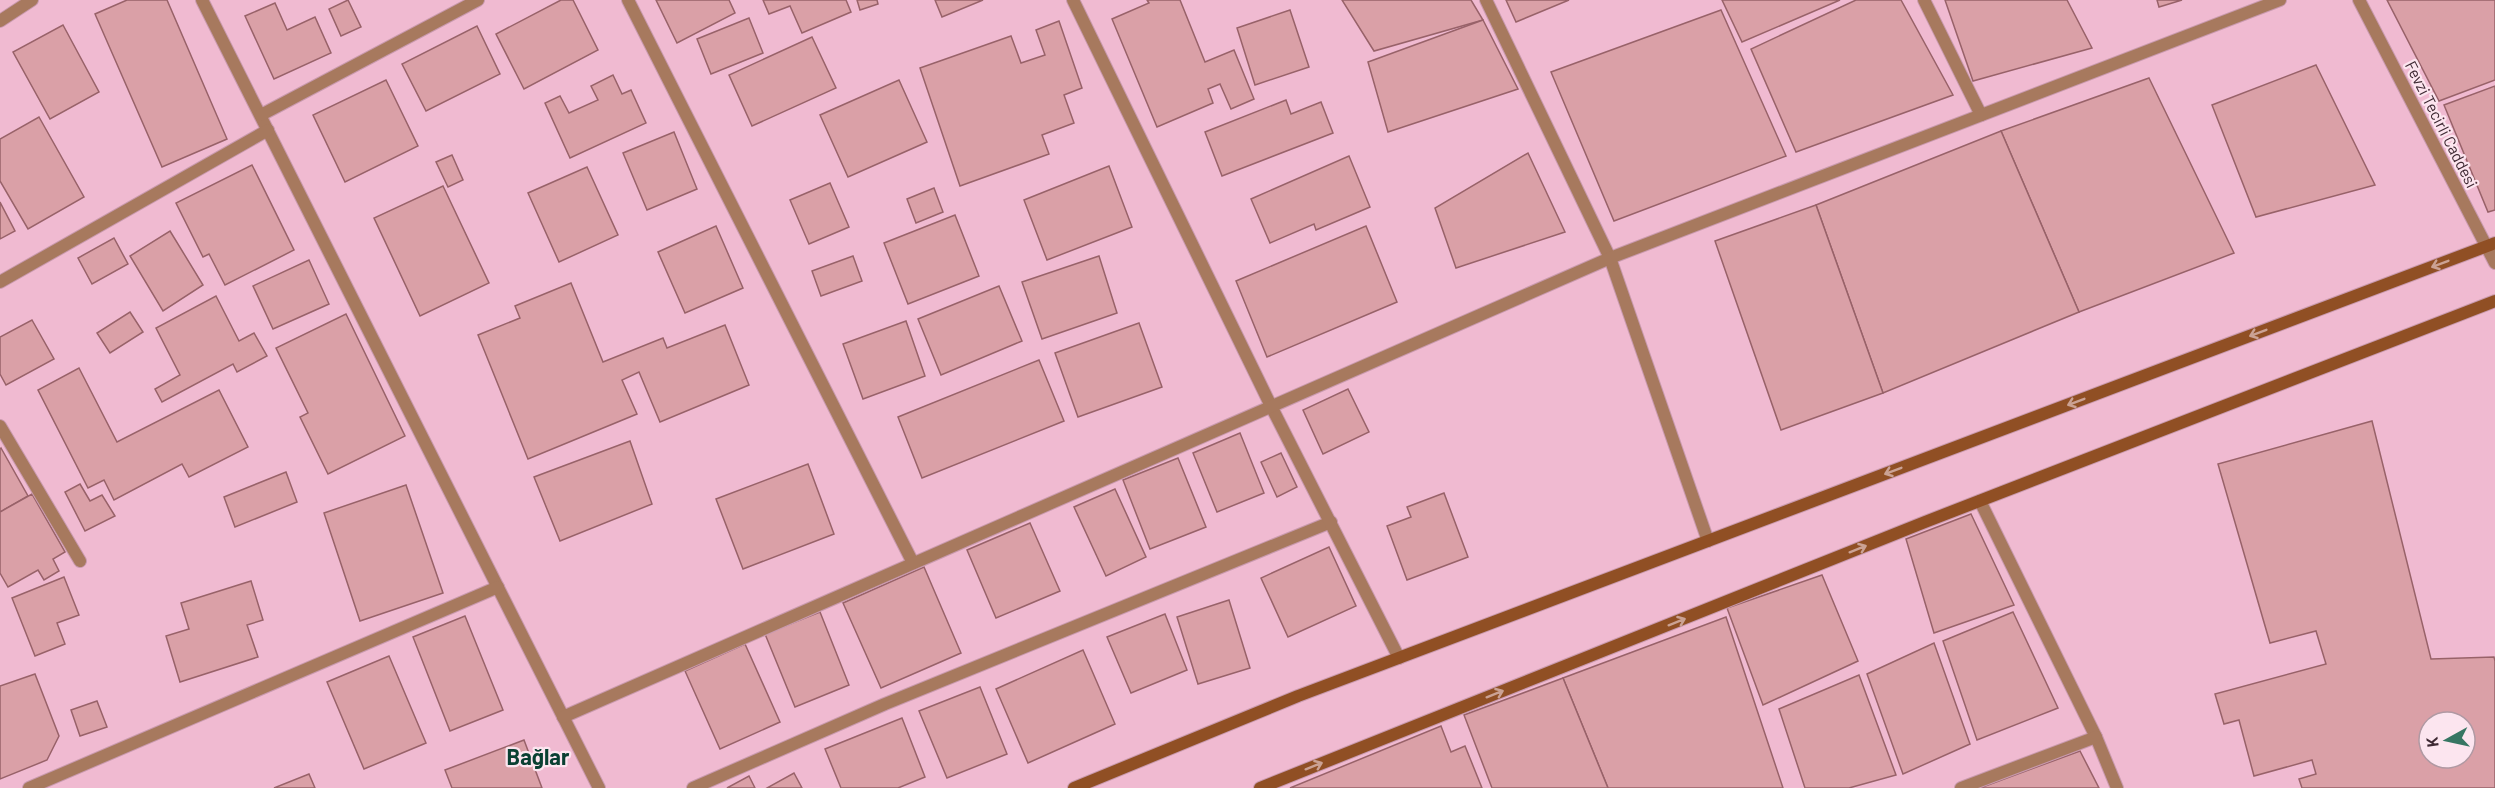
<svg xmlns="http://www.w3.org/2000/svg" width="2495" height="788" font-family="Barlow,sans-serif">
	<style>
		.building { fill: #daa0a7; stroke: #986269; stroke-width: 1.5; fill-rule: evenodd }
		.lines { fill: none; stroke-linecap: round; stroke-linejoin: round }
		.lane-casing { stroke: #c99aae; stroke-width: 14 }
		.street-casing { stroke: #c99aae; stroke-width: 14 }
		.secondary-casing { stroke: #c99aae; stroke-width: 14 }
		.lane { stroke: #a7795e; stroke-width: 12 }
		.street { stroke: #a7795e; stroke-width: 12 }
		.secondary { stroke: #904f24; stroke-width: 12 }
		.oneway { stroke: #cba294 }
		.labels { text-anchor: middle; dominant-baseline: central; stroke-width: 4.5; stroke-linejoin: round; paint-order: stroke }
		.street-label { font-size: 16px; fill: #3d2832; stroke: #fce5ef }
		.district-label { font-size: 22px; font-weight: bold; fill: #094032; stroke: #fce5ef }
	</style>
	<rect width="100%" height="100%" fill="#f0bad1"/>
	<g class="building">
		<path d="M 127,0 L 167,0 L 227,139 L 162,167 L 95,14 Z"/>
		<path d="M 348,0 L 361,27 L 341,36 L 329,9 Z"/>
		<path d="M 561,0 L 573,0 L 598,50 L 524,89 L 496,34 Z"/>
		<path d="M 656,0 L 729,0 L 735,13 L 677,43 Z"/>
		<path d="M 763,0 L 846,0 L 851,12 L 802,33 L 790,6 L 769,14 Z"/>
		<path d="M 857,0 L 877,0 L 878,4 L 860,10 Z"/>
		<path d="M 935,0 L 983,0 L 942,17 Z"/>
		<path d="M 1147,0 L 1180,0 L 1205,62 L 1234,50 L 1254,99 L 1231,109 L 1220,84 L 1208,89 L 1213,103 L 1157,127 L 1112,19 L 1149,3 Z"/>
		<path d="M 1342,0 L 1471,0 L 1483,20 L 1374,51 Z"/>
		<path d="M 1506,0 L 1569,0 L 1516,22 Z"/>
		<path d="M 1722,0 L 1840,0 L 1742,42 Z"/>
		<path d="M 1856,0 L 1901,0 L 1953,95 L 1796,152 L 1751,49 Z"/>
		<path d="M 1945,0 L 2067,0 L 2092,48 L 1973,81 Z"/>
		<path d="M 2157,0 L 2182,0 L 2159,7 Z"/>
		<path d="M 2387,0 L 2495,0 L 2495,80 L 2439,101 Z"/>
		<path d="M 275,3 L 287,30 L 315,17 L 331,53 L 274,79 L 245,16 Z"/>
		<path d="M 1290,10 L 1309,67 L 1255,85 L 1237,28 Z"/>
		<path d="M 1721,10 L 1786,156 L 1614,221 L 1551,72 Z"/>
		<path d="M 749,18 L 763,53 L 711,74 L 697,39 Z"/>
		<path d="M 1483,20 L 1518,89 L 1388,132 L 1368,62 Z"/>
		<path d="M 1059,21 L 1082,88 L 1064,95 L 1074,123 L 1042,135 L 1049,154 L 960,186 L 920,68 L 1011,36 L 1021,63 L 1045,55 L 1036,30 Z"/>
		<path d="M 63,25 L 99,92 L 50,119 L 13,52 Z"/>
		<path d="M 477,26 L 500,74 L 426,111 L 402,64 Z"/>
		<path d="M 812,37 L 836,88 L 752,126 L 729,75 Z"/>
		<path d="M 2316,65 L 2375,185 L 2256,217 L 2212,105 Z"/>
		<path d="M 613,75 L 622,94 L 631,90 L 646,123 L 570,158 L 545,103 L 560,96 L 569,113 L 598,100 L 591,86 Z"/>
		<path d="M 2149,78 L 2234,253 L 2079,312 L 2001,131 Z"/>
		<path d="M 386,80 L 418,146 L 345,182 L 313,115 Z"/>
		<path d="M 899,80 L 927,142 L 848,177 L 820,115 Z"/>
		<path d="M 2495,86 L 2495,210 L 2488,212 L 2444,105 Z"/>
		<path d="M 1286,100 L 1291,114 L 1321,102 L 1333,133 L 1222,176 L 1205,132 Z"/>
		<path d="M 39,117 L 84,197 L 28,229 L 0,181 L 0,139 Z"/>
		<path d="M 2001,131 L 2079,312 L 1883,393 L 1816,205 Z"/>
		<path d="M 674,132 L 697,189 L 647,210 L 623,153 Z"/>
		<path d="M 1528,153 L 1565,232 L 1456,268 L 1435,208 Z"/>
		<path d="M 452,155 L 463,180 L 448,187 L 436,162 Z"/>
		<path d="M 1349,156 L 1370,207 L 1316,230 L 1314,224 L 1270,243 L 1251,199 Z"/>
		<path d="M 252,165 L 294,250 L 225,285 L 209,254 L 203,257 L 176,203 Z"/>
		<path d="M 1109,166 L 1132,227 L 1047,260 L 1024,200 Z"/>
		<path d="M 587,167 L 618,235 L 559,262 L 528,193 Z"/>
		<path d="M 830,183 L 849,227 L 809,244 L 790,200 Z"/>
		<path d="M 443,186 L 489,283 L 420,316 L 374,218 Z"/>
		<path d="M 934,188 L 943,212 L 916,223 L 907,199 Z"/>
		<path d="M 0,202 L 15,231 L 0,239 Z"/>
		<path d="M 1816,205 L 1883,393 L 1781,430 L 1715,241 Z"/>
		<path d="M 955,215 L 979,276 L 908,304 L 884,243 Z"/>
		<path d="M 716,226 L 743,288 L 685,313 L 658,252 Z"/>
		<path d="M 1366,226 L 1397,302 L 1267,357 L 1236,281 Z"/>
		<path d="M 170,231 L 203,285 L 163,311 L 130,256 Z"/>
		<path d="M 114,238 L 128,264 L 92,284 L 78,258 Z"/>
		<path d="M 853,256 L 862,281 L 821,296 L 812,271 Z"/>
		<path d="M 1099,256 L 1117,313 L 1042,339 L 1022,282 Z"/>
		<path d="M 309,260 L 329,304 L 273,329 L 253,286 Z"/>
		<path d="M 571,283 L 603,362 L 663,338 L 667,348 L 725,325 L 749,385 L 660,422 L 639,372 L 622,380 L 637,414 L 528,459 L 478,335 L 520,318 L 515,306 Z"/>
		<path d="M 999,286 L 1022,341 L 941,375 L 918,319 Z"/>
		<path d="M 216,296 L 239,341 L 254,333 L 267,356 L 237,372 L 233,364 L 162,402 L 155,389 L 180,375 L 156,328 Z"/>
		<path d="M 130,312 L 143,332 L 110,353 L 97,333 Z"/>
		<path d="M 346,314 L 405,436 L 328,474 L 300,417 L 308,413 L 276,348 Z"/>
		<path d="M 32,320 L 54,359 L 6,385 L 0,374 L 0,337 Z"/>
		<path d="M 906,321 L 925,376 L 863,399 L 843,344 Z"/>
		<path d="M 1139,323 L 1162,387 L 1078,417 L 1055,353 Z"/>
		<path d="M 1039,360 L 1064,421 L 922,478 L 898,417 Z"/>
		<path d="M 79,368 L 117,442 L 219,390 L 248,447 L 189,477 L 182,464 L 114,500 L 104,480 L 88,488 L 38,390 Z"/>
		<path d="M 1348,389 L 1369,432 L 1323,454 L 1303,410 Z"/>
		<path d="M 2372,421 L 2431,659 L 2494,657 L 2495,661 L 2495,788 L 2302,788 L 2299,779 L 2316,774 L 2312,760 L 2254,776 L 2239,720 L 2224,724 L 2215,694 L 2326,664 L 2316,631 L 2270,643 L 2218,464 ZM 2429,722 L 2465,722 L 2465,758 L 2429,758 Z"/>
		<path d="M 1240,433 L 1264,493 L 1217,512 L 1193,453 Z"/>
		<path d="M 630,441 L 652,504 L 560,541 L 534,477 Z"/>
		<path d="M 1,448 L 28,496 L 0,512 L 0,449 Z"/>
		<path d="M 1281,453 L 1297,487 L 1277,497 L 1261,462 Z"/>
		<path d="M 1178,458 L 1206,527 L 1150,549 L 1123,480 Z"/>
		<path d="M 808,464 L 834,534 L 743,569 L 716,499 Z"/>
		<path d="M 286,472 L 297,502 L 235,527 L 224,497 Z"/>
		<path d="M 80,484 L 90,501 L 102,495 L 115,516 L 85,531 L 65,492 Z"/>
		<path d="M 406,485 L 443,593 L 360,621 L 324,513 Z"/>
		<path d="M 1115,489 L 1146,557 L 1106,576 L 1074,507 Z"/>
		<path d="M 1444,493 L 1468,557 L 1407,580 L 1387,526 L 1411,517 L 1407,507 Z"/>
		<path d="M 32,494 L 65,552 L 53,559 L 59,571 L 44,580 L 38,570 L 8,587 L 0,573 L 0,512 Z"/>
		<path d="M 1971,514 L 2014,605 L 1934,633 L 1906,539 Z"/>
		<path d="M 1030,523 L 1060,591 L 996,618 L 967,550 Z"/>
		<path d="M 1329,547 L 1356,606 L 1288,637 L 1261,578 Z"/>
		<path d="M 924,567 L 961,653 L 881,688 L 843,603 Z"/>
		<path d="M 1822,575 L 1858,661 L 1763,705 L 1727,608 Z"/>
		<path d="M 64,577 L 79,615 L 57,623 L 65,644 L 35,656 L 12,598 Z"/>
		<path d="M 251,581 L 263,620 L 247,625 L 258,657 L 180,682 L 166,636 L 189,629 L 181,603 Z"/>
		<path d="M 1229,600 L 1250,668 L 1198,684 L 1177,617 Z"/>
		<path d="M 820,612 L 849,685 L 795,707 L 765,634 Z"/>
		<path d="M 2013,612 L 2058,708 L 1977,740 L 1943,641 Z"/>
		<path d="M 1165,614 L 1187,670 L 1131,693 L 1107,637 Z"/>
		<path d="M 465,616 L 503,710 L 450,731 L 413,637 Z"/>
		<path d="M 1726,617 L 1783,788 L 1608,788 L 1563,678 Z"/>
		<path d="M 1934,643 L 1970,744 L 1903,774 L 1867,674 Z"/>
		<path d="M 745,644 L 780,722 L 720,749 L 685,671 Z"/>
		<path d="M 1083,650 L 1115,724 L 1028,763 L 996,689 Z"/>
		<path d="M 389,656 L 426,743 L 364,769 L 327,682 Z"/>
		<path d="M 35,674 L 59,736 L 47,760 L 0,779 L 0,686 Z"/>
		<path d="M 1859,675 L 1896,775 L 1849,788 L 1805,788 L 1779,709 Z"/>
		<path d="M 1563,678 L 1608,788 L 1492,788 L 1464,715 Z"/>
		<path d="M 980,687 L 1007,754 L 947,778 L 919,711 Z"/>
		<path d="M 97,701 L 107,727 L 80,736 L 71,710 Z"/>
		<path d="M 902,718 L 925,777 L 898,788 L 841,788 L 825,749 Z"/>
		<path d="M 1441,726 L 1451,752 L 1465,746 L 1482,788 L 1290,788 Z"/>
		<path d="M 524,740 L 542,788 L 452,788 L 445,770 Z"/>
		<path d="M 2080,751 L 2099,788 L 1980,788 Z"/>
		<path d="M 794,773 L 802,788 L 767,788 Z"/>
		<path d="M 309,774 L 315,788 L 274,788 Z"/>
		<path d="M 749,776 L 755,788 L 727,788 Z"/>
	</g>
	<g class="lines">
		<defs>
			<g id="lane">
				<path d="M 0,426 L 80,561"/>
				<path d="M 693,788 L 885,704 L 1331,522"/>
			</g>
			<g id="street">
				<path d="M 202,0 L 599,788"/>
				<path d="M 628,0 L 913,563"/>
				<path d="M 1073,0 L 1271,406 L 1399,658"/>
				<path d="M 1486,0 L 1610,258 L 1708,541"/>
				<path d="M 1924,0 L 1981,115"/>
				<path d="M 2359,0 L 2495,263"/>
				<path d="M 0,21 L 32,0"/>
				<path d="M 261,115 L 478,0"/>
				<path d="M 0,282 L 268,130"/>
				<path d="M 1980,501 L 2096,737 L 2117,788"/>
				<path d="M 563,717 L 1610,258 L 2280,0"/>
				<path d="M 29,788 L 498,587"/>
				<path d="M 1961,788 L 2096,737"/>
			</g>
			<g id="secondary">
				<path d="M 1074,788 L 1298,696 L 2495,243"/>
				<path d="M 1260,788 L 1925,522 L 2495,301"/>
			</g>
		</defs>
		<use href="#lane" class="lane-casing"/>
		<use href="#street" class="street-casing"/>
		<use href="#secondary" class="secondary-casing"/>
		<use href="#lane" class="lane"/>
		<use href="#street" class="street"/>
		<use href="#secondary" class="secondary"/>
	</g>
	<defs><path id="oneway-shaft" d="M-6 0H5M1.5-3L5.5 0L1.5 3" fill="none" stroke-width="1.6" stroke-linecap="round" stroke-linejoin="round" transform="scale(1.5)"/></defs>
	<g class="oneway">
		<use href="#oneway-shaft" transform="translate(2440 264) rotate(159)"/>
		<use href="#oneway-shaft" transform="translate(2258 333) rotate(159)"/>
		<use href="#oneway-shaft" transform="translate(2076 402) rotate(159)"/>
		<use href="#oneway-shaft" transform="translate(1893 471) rotate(159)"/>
		<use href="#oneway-shaft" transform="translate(1858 549) rotate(-22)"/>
		<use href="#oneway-shaft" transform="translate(1677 622) rotate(-22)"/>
		<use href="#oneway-shaft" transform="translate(1495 694) rotate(-22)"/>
		<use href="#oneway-shaft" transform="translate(1314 766) rotate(-22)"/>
	</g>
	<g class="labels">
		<g class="street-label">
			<text transform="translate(2442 124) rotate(63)">Fevzi Tecirli Caddesi</text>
		</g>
		<g class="district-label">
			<text x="538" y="756">Bağlar</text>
		</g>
	</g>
	<g transform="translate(2447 740) rotate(262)"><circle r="28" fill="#fce5ef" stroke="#b099a3" stroke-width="1.5"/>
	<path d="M0-4.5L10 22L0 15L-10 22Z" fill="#377663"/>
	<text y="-9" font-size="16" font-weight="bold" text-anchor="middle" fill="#3d2832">K</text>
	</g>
</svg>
